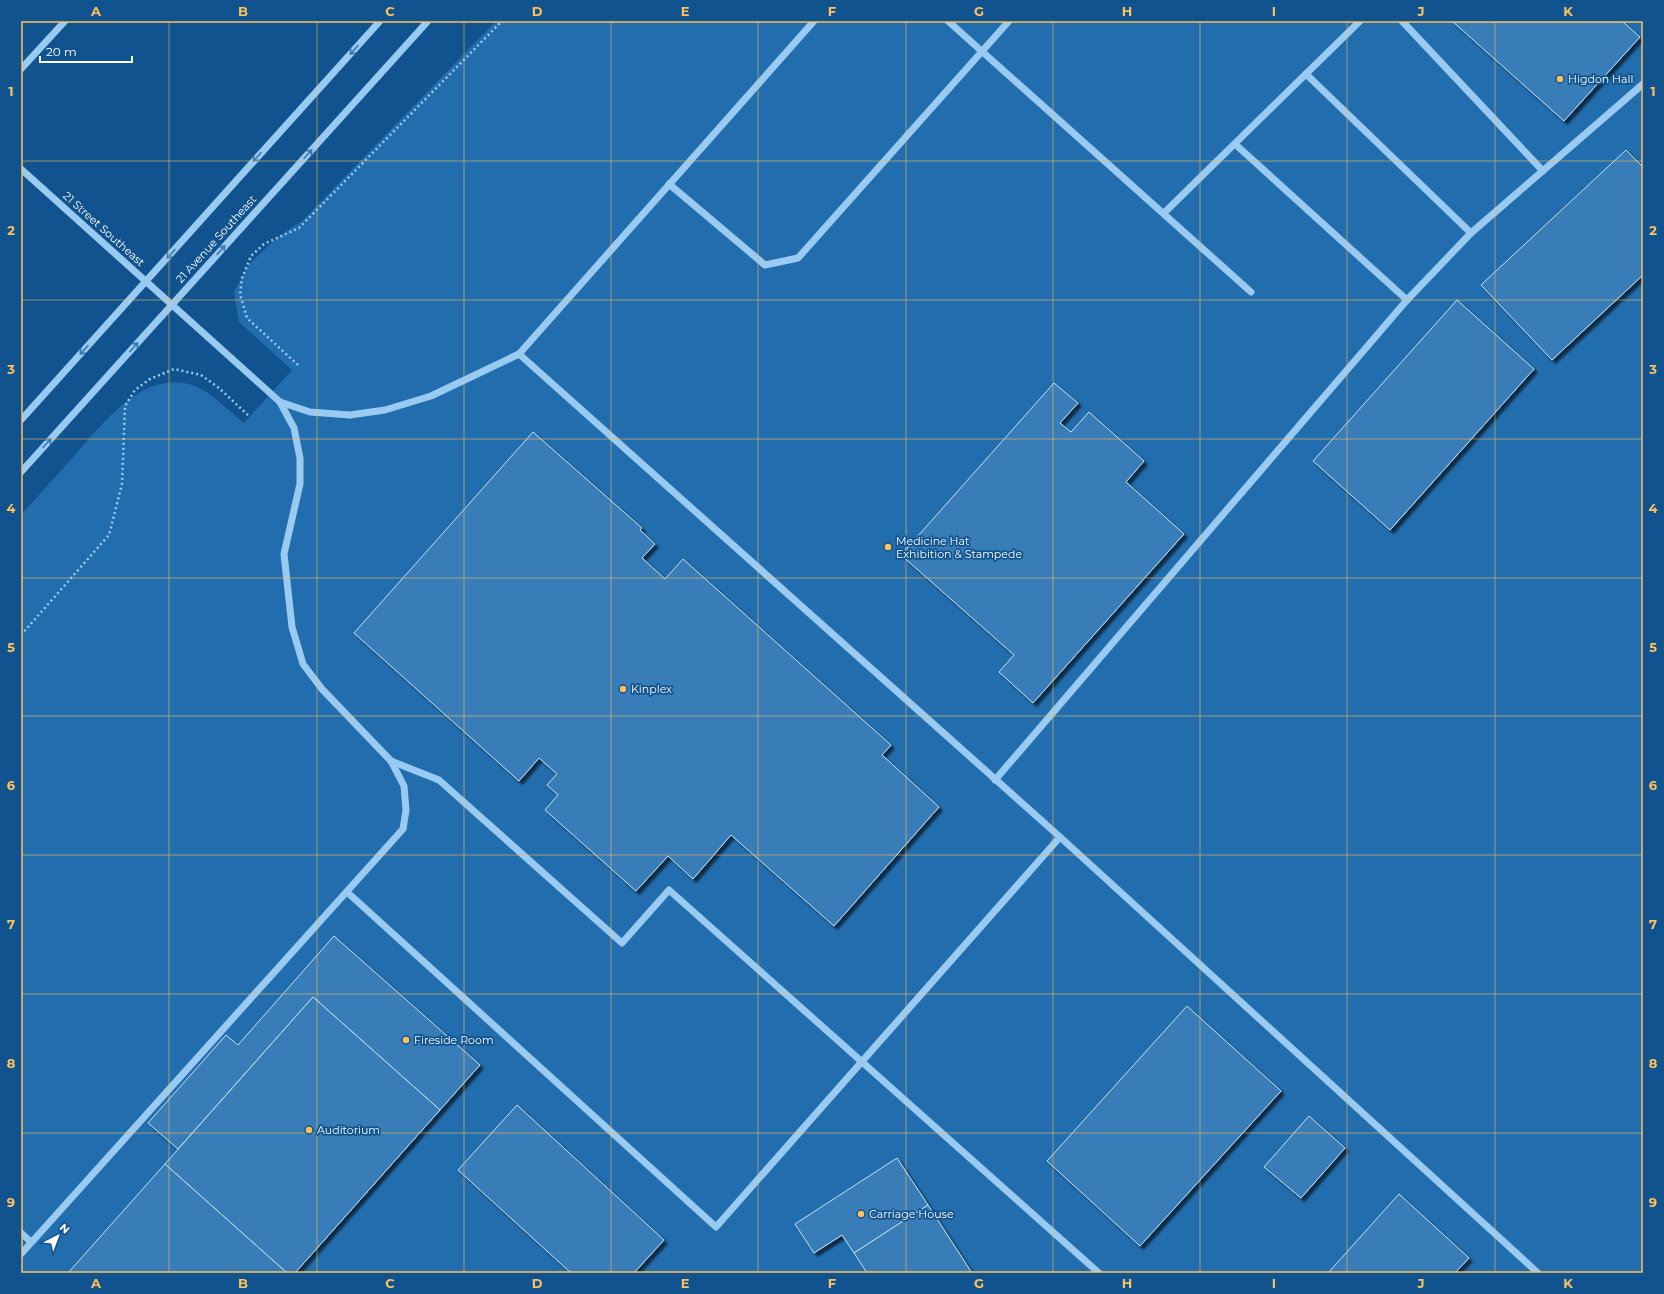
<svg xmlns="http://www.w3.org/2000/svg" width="1664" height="1294" font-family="Montserrat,sans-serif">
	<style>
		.green { fill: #226dad }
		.building { fill: #397db7; stroke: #c1e1fd; filter: url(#shadow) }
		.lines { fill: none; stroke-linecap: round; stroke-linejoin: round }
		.path { stroke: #99caf2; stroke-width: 2.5; stroke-dasharray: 2 3; stroke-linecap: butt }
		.minor { stroke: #99caf2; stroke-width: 7 }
		.oneway { stroke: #3a77ac }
		.grid { fill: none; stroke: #ffc15a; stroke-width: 1; stroke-opacity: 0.55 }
		.poi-dot { fill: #ffc15a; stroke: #11538e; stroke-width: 1.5 }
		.labels { text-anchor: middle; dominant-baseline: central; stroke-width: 3.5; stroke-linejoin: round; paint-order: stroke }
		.poi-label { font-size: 11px; fill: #fff; stroke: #11538e; text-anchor: start }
		.street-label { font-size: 11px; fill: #fff; stroke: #11538e }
		.neatline { fill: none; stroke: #ffc15a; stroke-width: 1.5 }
		.grid-label { font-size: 13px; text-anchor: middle; font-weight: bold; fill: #ffc15a }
	</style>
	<defs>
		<filter id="shadow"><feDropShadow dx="3.5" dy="3.5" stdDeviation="1" flood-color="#0009"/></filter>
	</defs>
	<rect width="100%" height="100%" fill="#11538e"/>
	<path class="green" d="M 496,21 L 1643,21 L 1643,1273 L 21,1273 L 21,515 C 39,495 56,476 74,456 C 102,425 137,376 184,383 C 209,387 225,409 244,423 L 292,370 L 239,322 L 234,292 L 249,264 L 278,237 L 303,220 Z"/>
	<g class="building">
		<path d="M 1452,21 L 1622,21 L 1640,37 L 1564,121 Z"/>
		<path d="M 1626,150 L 1643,167 L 1643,275 L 1552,360 L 1481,285 Z"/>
		<path d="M 1457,300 L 1534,369 L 1390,530 L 1313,461 Z"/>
		<path d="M 1054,383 L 1078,403 L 1060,423 L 1071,432 L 1089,412 L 1144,461 L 1126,482 L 1184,534 L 1033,703 L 999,672 L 1014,655 L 901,555 Z"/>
		<path d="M 533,432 L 642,528 L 640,530 L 655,544 L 642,558 L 665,579 L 683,559 L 891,745 L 882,755 L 939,807 L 834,926 L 731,835 L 693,879 L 668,856 L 636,891 L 545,810 L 558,795 L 547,785 L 557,774 L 539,758 L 519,781 L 354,633 Z"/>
		<path d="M 334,936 L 480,1065 L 440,1110 L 313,997 L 178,1149 L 148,1123 L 226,1035 L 238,1045 Z"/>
		<path d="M 313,997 L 440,1110 L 295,1273 L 287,1273 L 165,1164 Z"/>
		<path d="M 1187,1006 L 1281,1091 L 1140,1246 L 1047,1161 Z"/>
		<path d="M 517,1105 L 664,1240 L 634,1273 L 571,1273 L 458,1170 Z"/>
		<path d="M 1309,1116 L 1345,1148 L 1301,1198 L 1264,1167 Z"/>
		<path d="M 897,1158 L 928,1205 L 854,1253 L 842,1235 L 814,1253 L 795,1224 Z"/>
		<path d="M 165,1164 L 287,1273 L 68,1273 Z"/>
		<path d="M 1399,1194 L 1469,1258 L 1455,1273 L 1328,1273 Z"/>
		<path d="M 928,1205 L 972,1273 L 867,1273 L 854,1253 Z"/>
	</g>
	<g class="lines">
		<g class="path">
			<path d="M 298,365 L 247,318 L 240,294 L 242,278 L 251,256 L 264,244 L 299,228 L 502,21"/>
			<path d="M 21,635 L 109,535 L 122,484 L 125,406 L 135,390 L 150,379 L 174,369 L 201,375 L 219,388 L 250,417"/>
		</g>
		<g class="minor">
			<path d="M 948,21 L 1251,292"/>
			<path d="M 1402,21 L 1543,171"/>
			<path d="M 21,69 L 65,21"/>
			<path d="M 1306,74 L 1471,233"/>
			<path d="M 1235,144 L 1407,300"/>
			<path d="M 21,169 L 280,402 L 294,428 L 300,458 L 300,484 L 284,554 L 292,627 L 303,664 L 322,689 L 391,761 L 404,786 L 406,810 L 403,829 L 21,1254"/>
			<path d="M 669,184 L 765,265 L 798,258 L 1009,21"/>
			<path d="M 1164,213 L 1360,21"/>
			<path d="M 519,354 L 1060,837 L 1538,1273"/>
			<path d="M 280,402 L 310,412 L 350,415 L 385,410 L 431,396 L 519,354 L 814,21"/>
			<path d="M 21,420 L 380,21"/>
			<path d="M 21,472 L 428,21"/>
			<path d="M 391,761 L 439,780 L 622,943 L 669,890 L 1099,1273"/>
			<path d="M 995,780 L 1407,300 L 1471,233 L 1643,84"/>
			<path d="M 347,892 L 716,1227 L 1060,837"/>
			<path d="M 21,1233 L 31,1242"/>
		</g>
	</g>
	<defs><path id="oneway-shaft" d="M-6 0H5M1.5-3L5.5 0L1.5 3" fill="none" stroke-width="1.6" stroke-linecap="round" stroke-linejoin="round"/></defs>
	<g class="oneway">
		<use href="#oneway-shaft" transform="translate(354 50) rotate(132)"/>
		<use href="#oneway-shaft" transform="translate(308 154) rotate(-48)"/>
		<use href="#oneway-shaft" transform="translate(257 157) rotate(132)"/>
		<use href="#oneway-shaft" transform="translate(221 250) rotate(-48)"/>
		<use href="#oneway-shaft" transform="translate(171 254) rotate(132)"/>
		<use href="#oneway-shaft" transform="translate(134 347) rotate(-48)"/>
		<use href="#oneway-shaft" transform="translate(84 350) rotate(132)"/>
		<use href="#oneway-shaft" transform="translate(47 443) rotate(-48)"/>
	</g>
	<path class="grid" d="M 169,21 L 169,1273M 317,21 L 317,1273M 464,21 L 464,1273M 611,21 L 611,1273M 758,21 L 758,1273M 906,21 L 906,1273M 1053,21 L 1053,1273M 1200,21 L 1200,1273M 1347,21 L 1347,1273M 1495,21 L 1495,1273M 21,161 L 1643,161M 21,300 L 1643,300M 21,439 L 1643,439M 21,578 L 1643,578M 21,716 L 1643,716M 21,855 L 1643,855M 21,994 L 1643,994M 21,1133 L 1643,1133"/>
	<g class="poi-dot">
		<circle cx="1560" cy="79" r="4"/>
		<circle cx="888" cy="547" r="4"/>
		<circle cx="623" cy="689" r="4"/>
		<circle cx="406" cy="1040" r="4"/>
		<circle cx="309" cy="1130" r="4"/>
		<circle cx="861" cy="1214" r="4"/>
	</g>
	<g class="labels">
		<g class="poi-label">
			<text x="1568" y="79">Higdon Hall</text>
			<text x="896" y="541">Medicine Hat<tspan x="896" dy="13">Exhibition &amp; Stampede</tspan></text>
			<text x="631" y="689">Kinplex</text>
			<text x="414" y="1040">Fireside Room</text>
			<text x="317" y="1130">Auditorium</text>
			<text x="869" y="1214">Carriage House</text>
		</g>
		<g class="street-label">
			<text transform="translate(104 229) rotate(42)">21 Street Southeast</text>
			<text transform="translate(216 239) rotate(-48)">21 Avenue Southeast</text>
		</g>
	</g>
	<rect width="1664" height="1294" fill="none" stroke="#11538e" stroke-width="44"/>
	<g transform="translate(58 1236) rotate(42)" stroke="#11538e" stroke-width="3" paint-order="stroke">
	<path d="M0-3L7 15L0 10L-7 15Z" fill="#ffffff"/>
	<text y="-6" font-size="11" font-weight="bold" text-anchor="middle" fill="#ffffff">N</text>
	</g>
	<path d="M40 56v6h92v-6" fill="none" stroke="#ffffff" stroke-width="2"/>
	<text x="46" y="56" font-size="12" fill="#ffffff" stroke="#11538e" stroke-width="3" paint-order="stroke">20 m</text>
	<rect x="22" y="22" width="1620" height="1250" class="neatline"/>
	<g class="grid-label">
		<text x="96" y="16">A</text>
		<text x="243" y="16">B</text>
		<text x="390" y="16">C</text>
		<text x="537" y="16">D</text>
		<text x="685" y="16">E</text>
		<text x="832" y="16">F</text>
		<text x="979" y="16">G</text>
		<text x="1127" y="16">H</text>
		<text x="1274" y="16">I</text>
		<text x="1421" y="16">J</text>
		<text x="1568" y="16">K</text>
		<text x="11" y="96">1</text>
		<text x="1653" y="96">1</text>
		<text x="11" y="235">2</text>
		<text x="1653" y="235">2</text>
		<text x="11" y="374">3</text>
		<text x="1653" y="374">3</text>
		<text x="11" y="513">4</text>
		<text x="1653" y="513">4</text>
		<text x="11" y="652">5</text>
		<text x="1653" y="652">5</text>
		<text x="11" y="790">6</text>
		<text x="1653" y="790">6</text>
		<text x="11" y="929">7</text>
		<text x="1653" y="929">7</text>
		<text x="11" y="1068">8</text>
		<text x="1653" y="1068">8</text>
		<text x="11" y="1207">9</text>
		<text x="1653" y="1207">9</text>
		<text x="96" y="1288">A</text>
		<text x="243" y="1288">B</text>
		<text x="390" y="1288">C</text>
		<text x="537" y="1288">D</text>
		<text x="685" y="1288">E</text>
		<text x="832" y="1288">F</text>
		<text x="979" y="1288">G</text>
		<text x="1127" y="1288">H</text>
		<text x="1274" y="1288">I</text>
		<text x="1421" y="1288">J</text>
		<text x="1568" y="1288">K</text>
	</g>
</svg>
